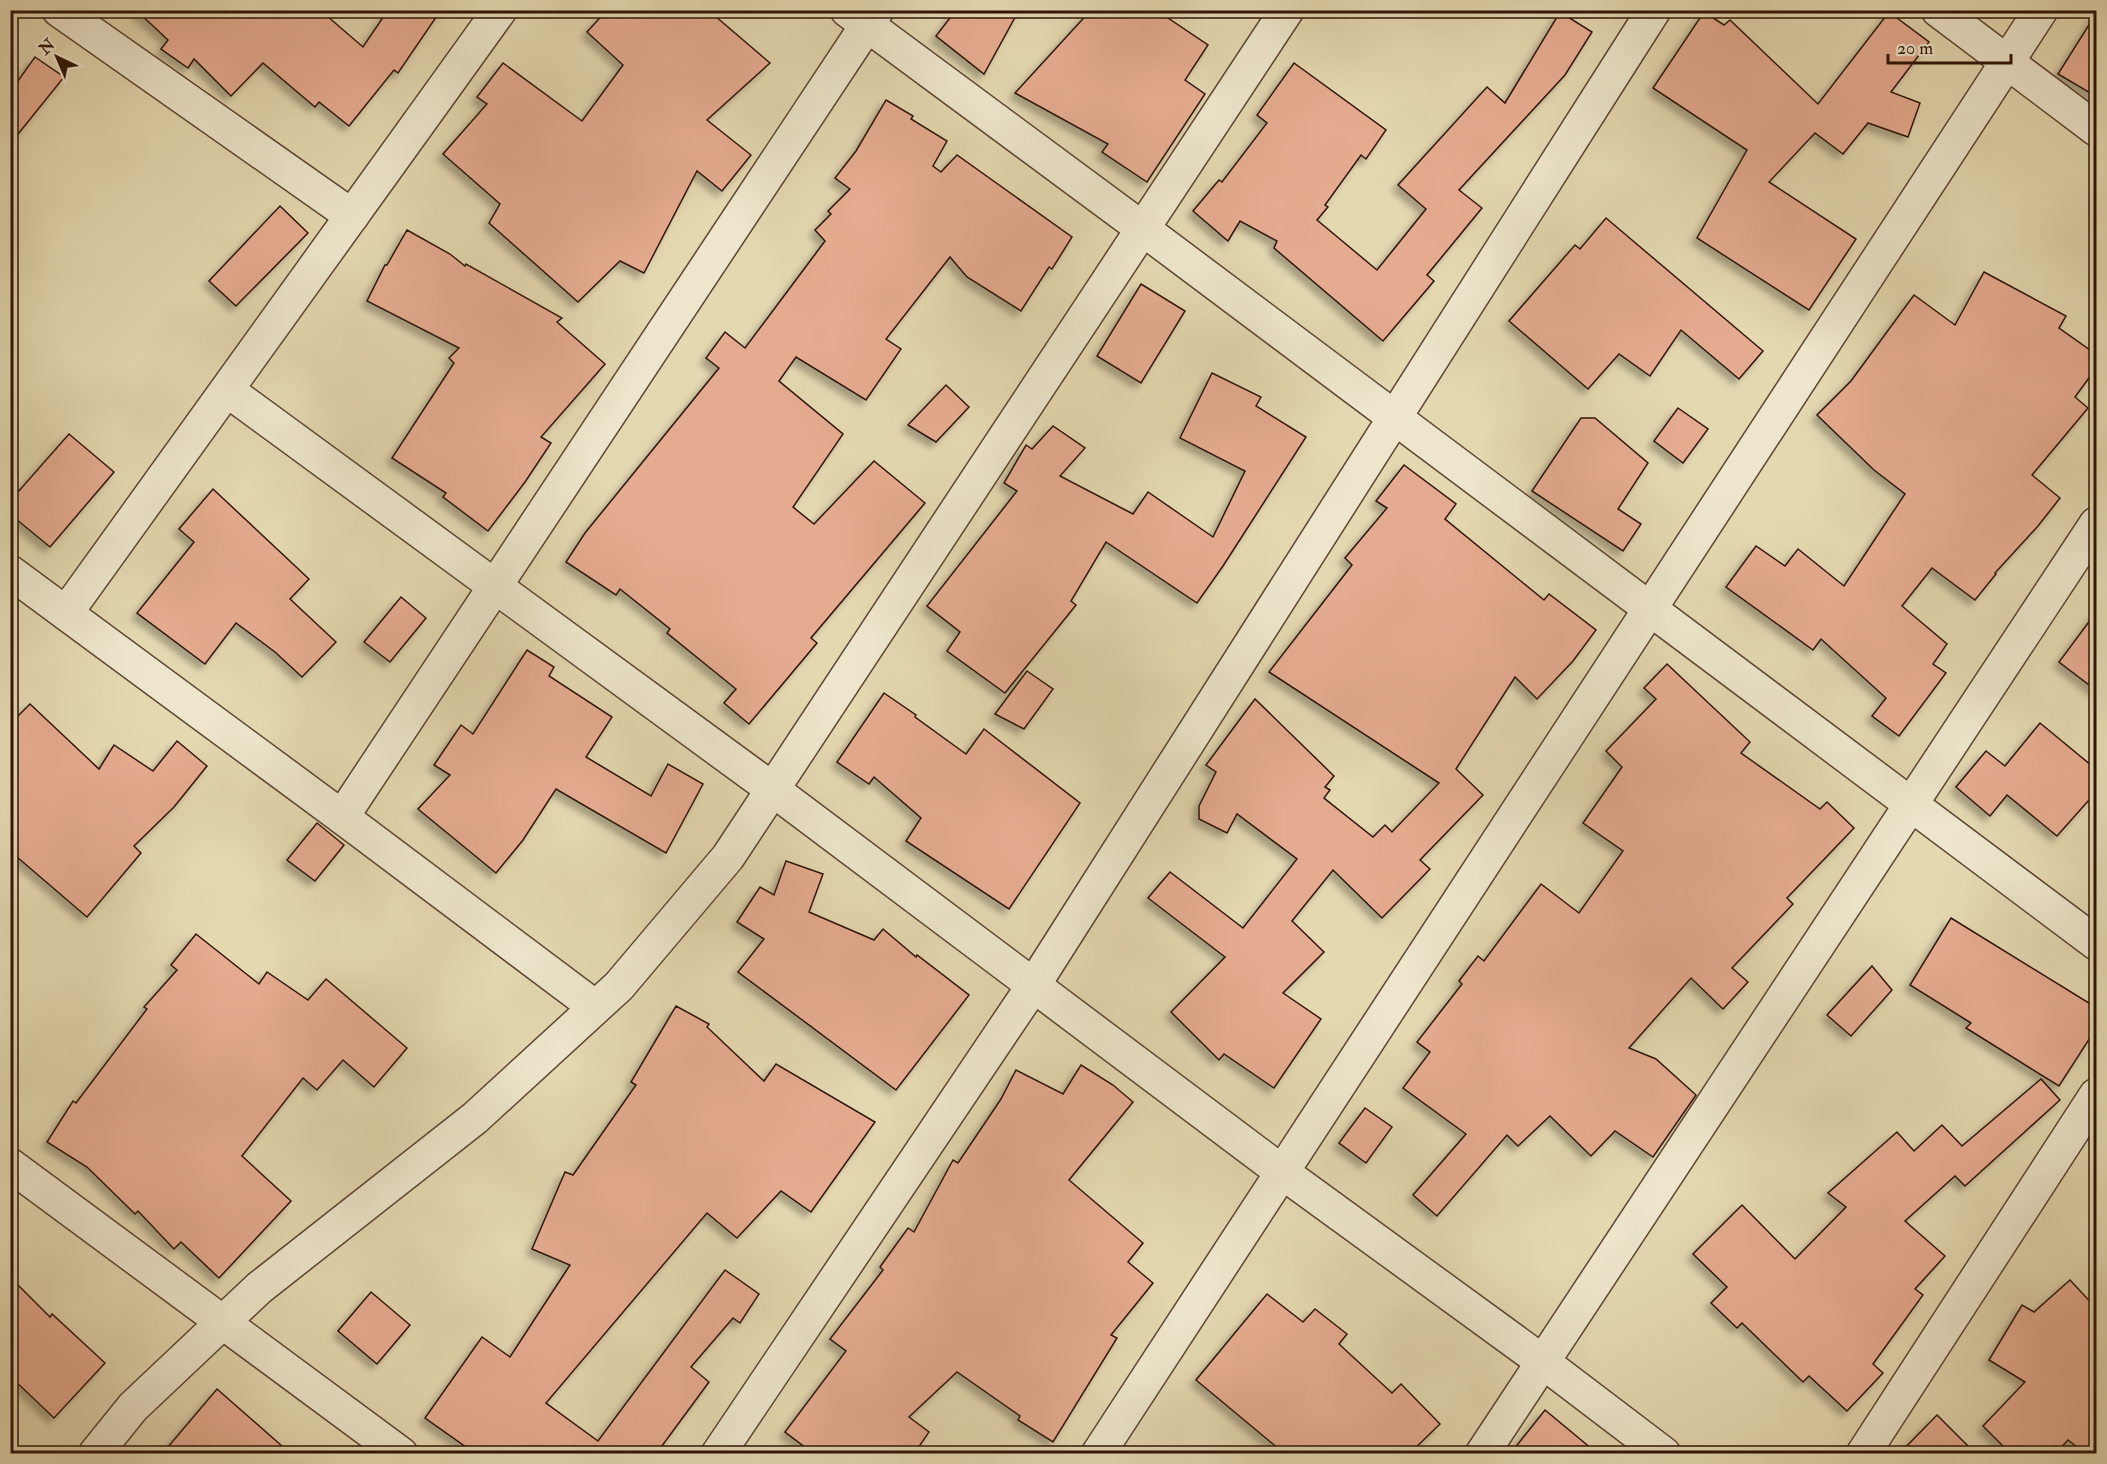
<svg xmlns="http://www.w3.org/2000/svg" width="2107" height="1464" font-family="'IM FELL Double Pica',serif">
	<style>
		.building { fill: #e5ab90; stroke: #2f1408; stroke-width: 1.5; filter: url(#shadow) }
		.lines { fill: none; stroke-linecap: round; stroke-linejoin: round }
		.minor-casing { stroke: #5c4532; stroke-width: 36 }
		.minor { stroke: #ede6cc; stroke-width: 33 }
	</style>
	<defs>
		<filter id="shadow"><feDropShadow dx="-5.5" dy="5.5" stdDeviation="3" flood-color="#0004"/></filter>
	</defs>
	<rect width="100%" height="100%" fill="#e4d8b1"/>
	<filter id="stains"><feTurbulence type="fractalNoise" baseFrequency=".00333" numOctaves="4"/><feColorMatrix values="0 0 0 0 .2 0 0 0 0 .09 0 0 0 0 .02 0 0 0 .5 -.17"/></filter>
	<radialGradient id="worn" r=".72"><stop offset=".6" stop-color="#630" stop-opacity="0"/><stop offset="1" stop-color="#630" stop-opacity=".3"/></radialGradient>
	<g class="building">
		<path d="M 136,10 L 320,10 L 363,47 L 388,10 L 441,10 L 398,73 L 394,70 L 349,126 L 319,102 L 315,107 L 263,63 L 231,96 L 194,59 L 188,68 L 161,49 L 168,40 Z"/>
		<path d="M 607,10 L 708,10 L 770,63 L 707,120 L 751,155 L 722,191 L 697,171 L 644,273 L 620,261 L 578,302 L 489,223 L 500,204 L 443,154 L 487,104 L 477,97 L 503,63 L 582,121 L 623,65 L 587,32 Z"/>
		<path d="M 956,10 L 1019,10 L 984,74 L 936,36 Z"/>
		<path d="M 1091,10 L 1156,10 L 1208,45 L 1185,80 L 1205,94 L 1147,182 L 1102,152 L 1108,144 L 1015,93 Z"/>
		<path d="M 1560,12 L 1592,32 L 1565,75 L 1459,190 L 1482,208 L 1427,275 L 1434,281 L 1383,341 L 1274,248 L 1277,241 L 1240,221 L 1228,241 L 1193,211 L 1219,180 L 1222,182 L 1267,123 L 1257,115 L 1294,63 L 1386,130 L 1366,159 L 1361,155 L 1325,205 L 1328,207 L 1317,220 L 1377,270 L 1426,209 L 1398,185 L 1487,87 L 1505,103 Z"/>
		<path d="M 1704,12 L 1724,25 L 1730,20 L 1818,104 L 1889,12 L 1929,42 L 1891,92 L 1920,103 L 1908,137 L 1868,123 L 1843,154 L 1815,133 L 1769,182 L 1856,239 L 1809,310 L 1697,238 L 1747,150 L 1653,88 Z"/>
		<path d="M 2097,12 L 2097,97 L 2058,74 Z"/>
		<path d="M 35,57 L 64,77 L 10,144 L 10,92 Z"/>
		<path d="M 886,100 L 913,116 L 911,119 L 947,141 L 933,166 L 941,172 L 957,155 L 1072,237 L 1052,269 L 1049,267 L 1021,311 L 967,277 L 950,257 L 886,339 L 901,349 L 866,400 L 796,357 L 779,381 L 843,434 L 793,507 L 814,524 L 874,461 L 925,503 L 811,638 L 817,643 L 749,724 L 724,703 L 736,689 L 667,633 L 670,629 L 620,589 L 616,595 L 566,562 L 585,533 L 719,368 L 706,358 L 725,332 L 745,348 L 825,241 L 815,230 L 831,214 L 828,211 L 850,189 L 835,178 L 856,151 Z"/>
		<path d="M 280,206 L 308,233 L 236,306 L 209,281 Z"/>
		<path d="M 1606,218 L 1763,351 L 1739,379 L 1681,330 L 1650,376 L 1619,354 L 1588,389 L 1509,321 L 1575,245 L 1580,249 Z"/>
		<path d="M 407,230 L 450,254 L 465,266 L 466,264 L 562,318 L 557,322 L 605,364 L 541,437 L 551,443 L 525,482 L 488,531 L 443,497 L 446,493 L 392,458 L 454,363 L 449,358 L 459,348 L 367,301 L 385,265 L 387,265 Z"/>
		<path d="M 1984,272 L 2066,316 L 2059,328 L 2097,355 L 2097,367 L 2075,397 L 2088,408 L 2032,475 L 2060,498 L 2038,526 L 1995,573 L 1996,574 L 1975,600 L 1932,568 L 1902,606 L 1947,644 L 1933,664 L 1946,673 L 1899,736 L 1872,716 L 1886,698 L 1821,639 L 1813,650 L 1726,587 L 1756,546 L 1785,566 L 1798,549 L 1844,586 L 1905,494 L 1874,470 L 1817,415 L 1851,381 L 1914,295 L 1955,325 Z"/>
		<path d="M 1141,284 L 1185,311 L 1141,383 L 1097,356 Z"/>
		<path d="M 1212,373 L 1261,397 L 1256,406 L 1306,437 L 1223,566 L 1197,603 L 1106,542 L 1071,601 L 1076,605 L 1005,693 L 947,651 L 960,632 L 927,606 L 1017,491 L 1004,483 L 1026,445 L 1032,449 L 1053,426 L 1085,448 L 1060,476 L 1133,514 L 1148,492 L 1213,537 L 1245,471 L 1180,438 Z"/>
		<path d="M 946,385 L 969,407 L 936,442 L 908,425 Z"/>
		<path d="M 1678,408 L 1708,429 L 1683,463 L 1654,441 Z"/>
		<path d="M 1581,418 L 1595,418 L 1648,463 L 1618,509 L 1641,524 L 1623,551 L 1532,491 Z"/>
		<path d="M 69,434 L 114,472 L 50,547 L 10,514 L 10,501 Z"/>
		<path d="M 1404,465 L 1456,504 L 1445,519 L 1544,600 L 1549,594 L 1596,630 L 1573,661 L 1537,699 L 1515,677 L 1456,769 L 1483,795 L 1420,860 L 1430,869 L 1382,918 L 1333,870 L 1292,921 L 1324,952 L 1283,993 L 1321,1019 L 1274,1088 L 1224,1054 L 1219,1060 L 1171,1012 L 1225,957 L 1148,898 L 1170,872 L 1243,928 L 1297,859 L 1237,814 L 1227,833 L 1199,819 L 1199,806 L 1216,772 L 1206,765 L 1255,699 L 1334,776 L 1325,787 L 1330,790 L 1324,798 L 1373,837 L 1385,825 L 1392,832 L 1439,783 L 1269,672 L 1352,565 L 1345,558 L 1387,508 L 1376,501 Z"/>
		<path d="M 213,489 L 309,579 L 290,599 L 336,642 L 302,677 L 275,652 L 236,623 L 205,664 L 137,613 L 194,542 L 179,529 Z"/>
		<path d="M 401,597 L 426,618 L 390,662 L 364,642 Z"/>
		<path d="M 2097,611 L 2097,691 L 2059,662 Z"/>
		<path d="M 527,650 L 554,667 L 549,676 L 612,717 L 586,757 L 651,796 L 668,764 L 703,784 L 666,853 L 556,789 L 523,840 L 496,873 L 418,809 L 450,775 L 434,765 L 461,725 L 473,734 Z"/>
		<path d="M 1667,664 L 1750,742 L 1741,753 L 1820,809 L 1827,802 L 1854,828 L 1787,898 L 1793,904 L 1732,968 L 1748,982 L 1723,1009 L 1691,978 L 1629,1048 L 1656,1059 L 1696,1095 L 1653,1157 L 1615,1131 L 1591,1156 L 1550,1116 L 1518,1146 L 1507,1135 L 1437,1216 L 1413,1195 L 1466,1134 L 1403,1088 L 1430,1052 L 1417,1042 L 1462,984 L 1459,981 L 1478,956 L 1484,961 L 1541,884 L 1579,913 L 1623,851 L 1583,823 L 1622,767 L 1606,751 L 1656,699 L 1644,688 Z"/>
		<path d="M 1027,671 L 1053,689 L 1024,729 L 995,714 Z"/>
		<path d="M 884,693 L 916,715 L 915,717 L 966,754 L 984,729 L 1080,803 L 1009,909 L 906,841 L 921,818 L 874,777 L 869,784 L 837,762 Z"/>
		<path d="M 30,704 L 99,769 L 114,745 L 153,771 L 177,741 L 207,766 L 174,807 L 134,846 L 141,853 L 87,917 L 10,851 L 10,724 Z"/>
		<path d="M 2040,723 L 2097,770 L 2097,791 L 2057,836 L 2007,795 L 1990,816 L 1956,787 L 1986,751 L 2005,766 Z"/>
		<path d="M 317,823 L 344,845 L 315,881 L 287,860 Z"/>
		<path d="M 786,861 L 823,874 L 809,912 L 874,940 L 883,929 L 916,957 L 917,955 L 969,995 L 896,1090 L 738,972 L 764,939 L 737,922 L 760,887 L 774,895 Z"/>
		<path d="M 1951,918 L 2097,1008 L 2097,1027 L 2059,1086 L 1966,1028 L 1971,1023 L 1910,985 Z"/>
		<path d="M 196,934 L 259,984 L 267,972 L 308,1000 L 326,979 L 407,1048 L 374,1087 L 343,1060 L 317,1090 L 303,1078 L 242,1156 L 291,1201 L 219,1278 L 181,1242 L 174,1249 L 138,1211 L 135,1214 L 87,1167 L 47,1142 L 73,1101 L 76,1103 L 147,1009 L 144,1007 L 177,970 L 171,965 Z"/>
		<path d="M 1872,966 L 1892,990 L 1851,1036 L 1827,1015 Z"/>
		<path d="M 676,1006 L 709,1024 L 707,1027 L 764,1081 L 776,1064 L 875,1122 L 811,1212 L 781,1191 L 737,1238 L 707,1213 L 546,1403 L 598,1441 L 725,1270 L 759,1294 L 740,1323 L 733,1318 L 691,1367 L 709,1382 L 656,1454 L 476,1454 L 425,1418 L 482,1337 L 510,1357 L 570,1265 L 532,1249 L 565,1172 L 573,1175 L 636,1085 L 631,1082 Z"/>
		<path d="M 1081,1065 L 1113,1085 L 1133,1102 L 1069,1180 L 1143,1243 L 1128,1262 L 1153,1283 L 1111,1335 L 1117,1338 L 1053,1442 L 1018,1420 L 1020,1416 L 957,1372 L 909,1417 L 929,1432 L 914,1454 L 814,1454 L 785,1432 L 846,1351 L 830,1339 L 883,1270 L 880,1267 L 908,1228 L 914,1232 L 953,1160 L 958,1163 L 1001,1099 L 1016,1070 L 1063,1094 Z"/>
		<path d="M 2041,1079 L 2060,1100 L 1965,1186 L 1955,1176 L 1905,1221 L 1945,1256 L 1915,1289 L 1923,1295 L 1873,1364 L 1883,1373 L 1847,1411 L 1809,1376 L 1803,1382 L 1742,1323 L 1737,1328 L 1711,1303 L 1727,1287 L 1693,1254 L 1742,1205 L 1795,1259 L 1846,1207 L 1828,1193 L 1897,1132 L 1914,1151 L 1942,1125 L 1962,1146 Z"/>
		<path d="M 1365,1108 L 1392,1127 L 1366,1163 L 1339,1143 Z"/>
		<path d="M 10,1277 L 50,1317 L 52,1314 L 105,1363 L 54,1418 L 10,1376 Z"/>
		<path d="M 2070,1280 L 2097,1309 L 2097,1454 L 2086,1454 L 2068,1440 L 2055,1454 L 2011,1454 L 1983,1426 L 2025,1382 L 1989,1360 L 2022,1305 L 2034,1312 Z"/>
		<path d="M 371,1292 L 410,1325 L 377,1364 L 338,1331 Z"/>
		<path d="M 1267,1294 L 1303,1322 L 1315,1309 L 1347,1334 L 1339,1344 L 1392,1393 L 1401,1384 L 1440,1424 L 1409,1454 L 1285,1454 L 1196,1380 Z"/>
		<path d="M 217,1389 L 291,1454 L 162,1454 Z"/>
		<path d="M 1545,1410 L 1598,1454 L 1510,1454 Z"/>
		<path d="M 1937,1415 L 1976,1454 L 1899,1454 Z"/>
	</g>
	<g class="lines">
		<defs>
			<g id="minor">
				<path d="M 59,10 L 352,216"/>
				<path d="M 847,10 L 1143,229 L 2096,943"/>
				<path d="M 1938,10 L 2096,129"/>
				<path d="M 227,390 L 772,789 L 1282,1172 L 1543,1362 L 1664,1454"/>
				<path d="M 10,572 L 342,817 L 595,1007"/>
				<path d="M 66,613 L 500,10"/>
				<path d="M 342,817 L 877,10"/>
				<path d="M 10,1165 L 401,1454"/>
				<path d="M 95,1454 L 133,1407 L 259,1288 L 475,1118 L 619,986 L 728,857 L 1287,10"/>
				<path d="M 718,1454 L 1033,986 L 1654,10"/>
				<path d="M 1098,1454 L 2041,10"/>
				<path d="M 1482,1454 L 2096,524"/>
				<path d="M 1863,1454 L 2096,1095"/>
			</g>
		</defs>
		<use href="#minor" class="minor-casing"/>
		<use href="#minor" class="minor"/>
	</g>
	<rect width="2107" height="1464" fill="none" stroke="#e4d8b1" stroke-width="36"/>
	<rect x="12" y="12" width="2083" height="1440" fill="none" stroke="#2f1408" stroke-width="3"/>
	<rect x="18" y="18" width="2071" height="1428" fill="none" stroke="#2f1408" stroke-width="1.5"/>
	<g transform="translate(57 57) rotate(316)" stroke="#ede6cc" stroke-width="4.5" paint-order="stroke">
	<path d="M0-4.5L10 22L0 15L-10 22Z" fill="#2f1408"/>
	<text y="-9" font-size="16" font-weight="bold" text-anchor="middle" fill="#2f1408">N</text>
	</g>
	<path d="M1888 54v9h123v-9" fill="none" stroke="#2f1408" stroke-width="3"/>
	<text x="1897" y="54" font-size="18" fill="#2f1408" stroke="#ede6cc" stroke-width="4.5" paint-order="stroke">20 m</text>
	<rect width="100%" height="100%" filter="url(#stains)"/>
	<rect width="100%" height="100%" fill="url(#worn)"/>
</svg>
